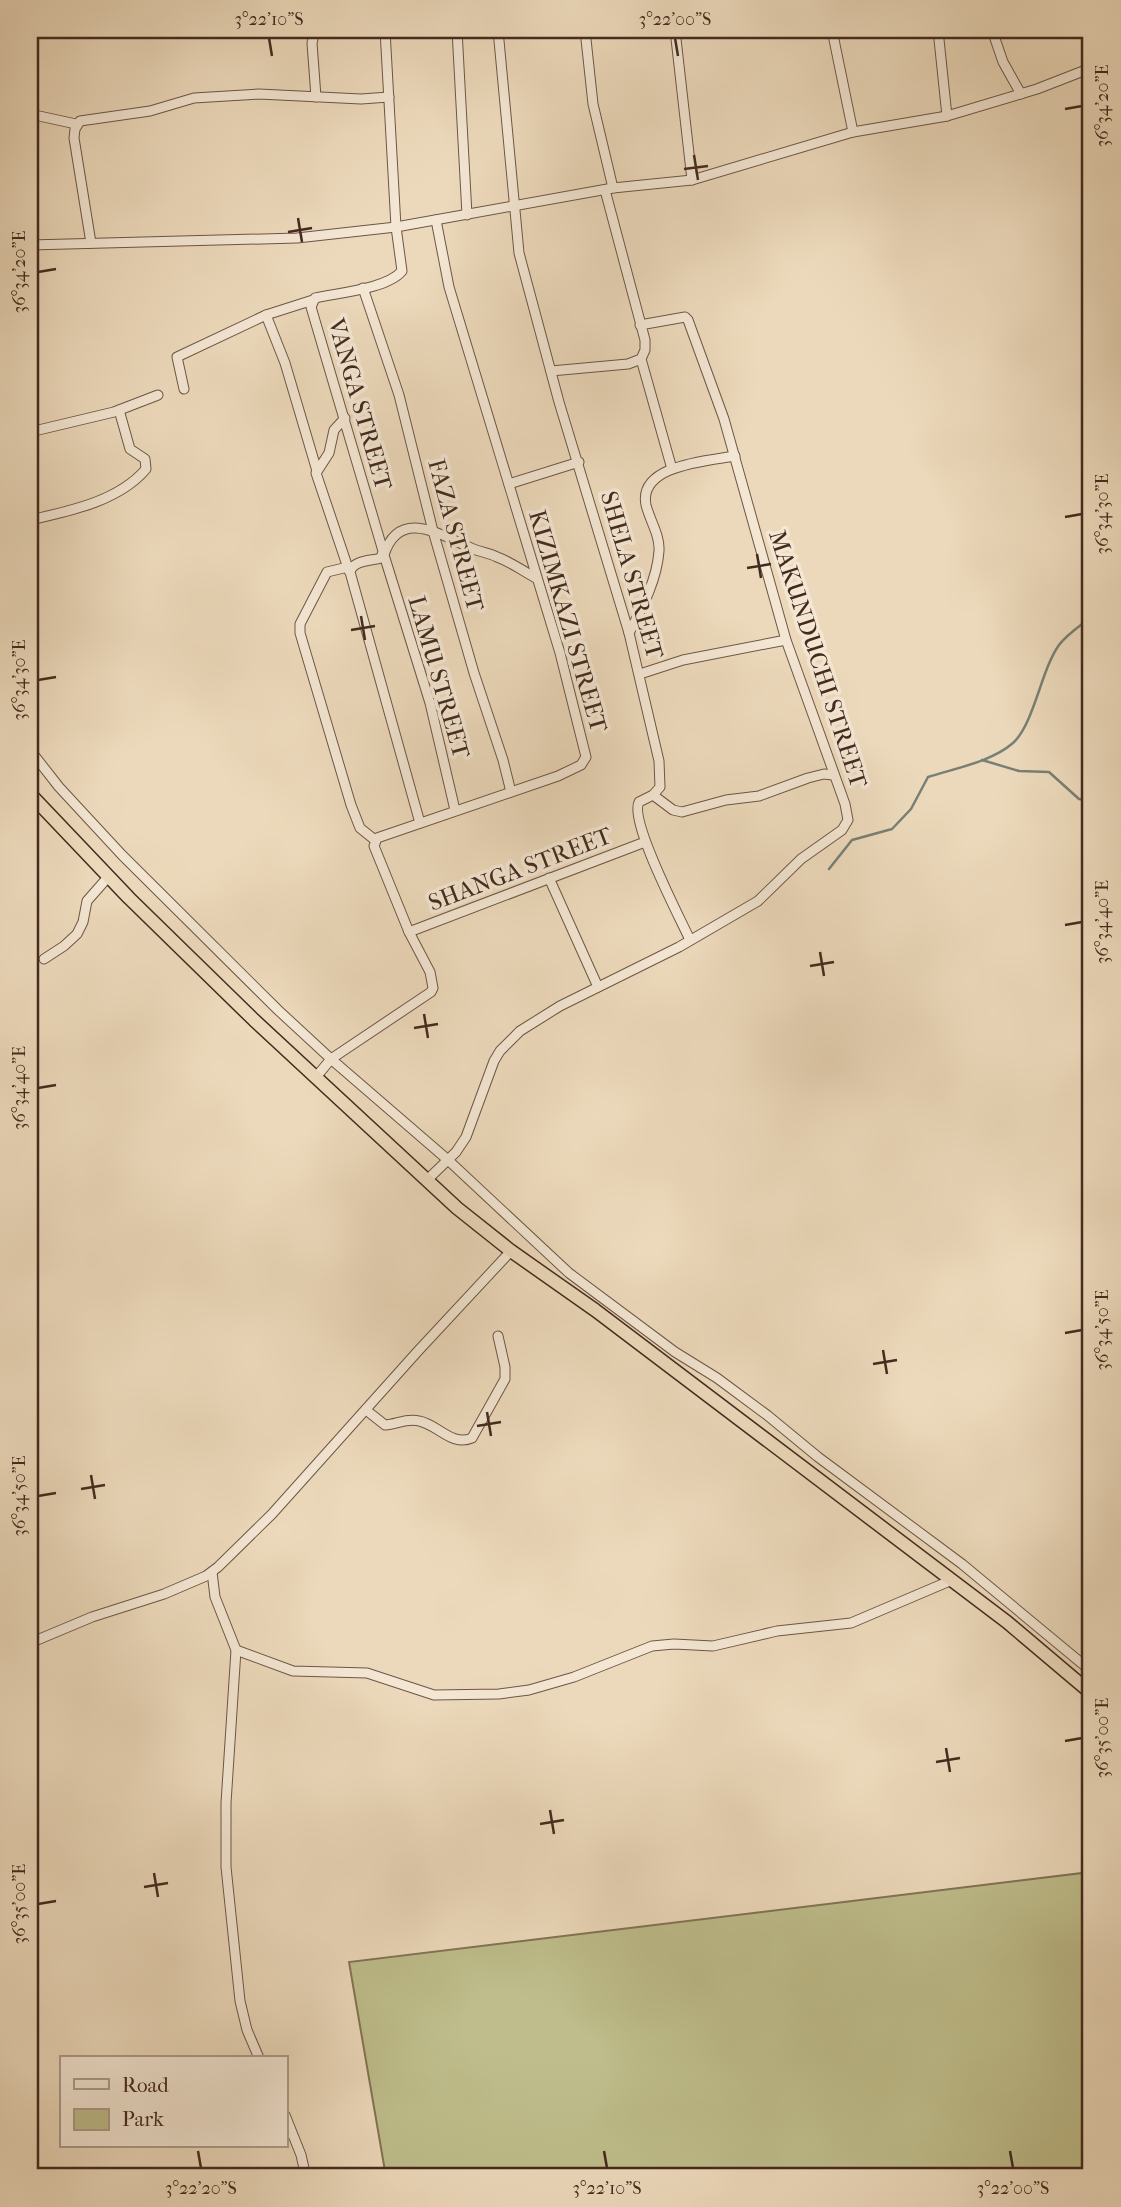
<svg xmlns="http://www.w3.org/2000/svg" width="1121" height="2207" font-family="'IM FELL French Canon',serif">
	<style>
		.green { fill: #bebd8b; stroke: #817454; stroke-width: 2 }
		.lines { fill: none; stroke-linecap: round; stroke-linejoin: round }
		.stream { stroke: #778076; stroke-width: 2.5 }
		.minor-casing { stroke: #6e5645; stroke-width: 11 }
		.highway-casing { stroke: #442a1e; stroke-width: 15 }
		.minor { stroke: #f3e6d3; stroke-width: 9 }
		.highway { stroke: #ecd9bb; stroke-width: 12 }
		.ticks { fill: none; stroke: #442a1e; stroke-width: 2.5 }
		.labels { text-anchor: middle; dominant-baseline: central; stroke-width: 7; stroke-linejoin: round; paint-order: stroke }
		.street-label { font-size: 24px; fill: #442a1e; stroke: #f3e6d3 }
		.neatline { fill: none; stroke: #442a1e; stroke-width: 2.5 }
		.ticks-label { font-size: 18px; text-anchor: middle; fill: #442a1e }
	</style>
	<rect width="100%" height="100%" fill="#ecd9bb"/>
	<filter id="stains"><feTurbulence type="fractalNoise" baseFrequency=".00286" numOctaves="4"/><feColorMatrix values="0 0 0 0 .2 0 0 0 0 .09 0 0 0 0 .02 0 0 0 .5 -.17"/></filter>
	<radialGradient id="worn" r=".72"><stop offset=".6" stop-color="#630" stop-opacity="0"/><stop offset="1" stop-color="#630" stop-opacity=".3"/></radialGradient>
	<path class="green" d="M 1091,1872 L 1091,2177 L 386,2177 L 349,1962 Z"/>
	<g class="lines">
		<g class="stream">
			<path d="M 982,760 L 1019,771 L 1049,772 L 1079,799 L 1091,801"/>
			<path d="M 829,869 L 852,840 L 892,829 L 911,809 L 928,777 C 956,768 991,762 1013,743 C 1034,724 1041,670 1059,645 C 1067,634 1080,626 1091,617"/>
		</g>
		<defs>
			<g id="minor">
				<path d="M 315,30 L 312,43 L 316,97"/>
				<path d="M 385,30 L 396,227 L 402,271 C 387,289 337,293 315,298 L 311,307 L 383,551 L 381,558 C 371,561 353,560 350,572 L 420,823"/>
				<path d="M 457,30 L 467,215"/>
				<path d="M 498,30 L 519,253 L 559,402 L 629,633 L 659,761 L 660,787 L 653,795 L 639,802 C 629,821 679,916 690,940"/>
				<path d="M 585,30 L 593,104 L 613,188"/>
				<path d="M 675,30 L 692,180"/>
				<path d="M 832,30 L 853,132"/>
				<path d="M 938,30 L 947,116"/>
				<path d="M 992,30 L 1003,62 L 1021,94"/>
				<path d="M 30,114 L 76,124"/>
				<path d="M 91,243 L 74,138 L 75,129 L 80,121 L 150,111 L 194,98 L 259,94 L 361,99 L 389,97"/>
				<path d="M 30,245 L 297,238 L 396,227 L 613,188 L 692,180 L 853,132 L 947,116 L 1037,89 L 1091,68"/>
				<path d="M 363,288 L 399,395 L 433,531 L 474,673 L 503,760 L 511,792"/>
				<path d="M 266,315 L 285,363 L 317,471"/>
				<path d="M 641,359 L 672,469"/>
				<path d="M 551,371 L 628,364 L 641,359 L 645,350 L 645,340 L 605,190"/>
				<path d="M 184,389 L 177,357 L 266,315 L 313,300"/>
				<path d="M 345,418 L 334,430 L 329,453 L 316,473 L 349,571"/>
				<path d="M 30,432 L 114,412 L 158,395"/>
				<path d="M 509,484 L 579,462"/>
				<path d="M 30,520 C 70,511 119,501 146,469 L 145,459 L 130,449 L 119,410"/>
				<path d="M 348,567 L 327,572 L 300,624 L 300,633 L 351,805 L 360,828 L 375,840"/>
				<path d="M 629,633 C 642,608 657,580 659,551 C 660,535 650,521 646,505 C 638,465 707,461 735,456"/>
				<path d="M 640,674 L 683,660 L 786,640"/>
				<path d="M 30,750 L 59,787 L 122,855 L 278,1010 L 331,1059 L 448,1160 L 569,1273 L 675,1352 L 717,1378 L 767,1415 L 818,1457 L 962,1564 L 1091,1671"/>
				<path d="M 653,795 L 673,810 L 682,812 L 726,800 L 759,796 L 808,778 L 824,774 L 833,775"/>
				<path d="M 455,810 L 430,703 L 384,555 C 399,507 441,535 471,548 C 480,552 489,553 497,557 C 511,562 523,571 536,578"/>
				<path d="M 549,878 L 598,987"/>
				<path d="M 409,932 L 645,842"/>
				<path d="M 44,959 L 64,946 L 77,934 L 83,922 L 87,901 L 109,876"/>
				<path d="M 316,1077 L 331,1059 L 431,992 L 433,988 L 430,972 L 409,932 L 374,846 L 377,838 L 558,776 L 581,765 L 586,757 L 560,653 L 449,287 L 436,220"/>
				<path d="M 427,1180 L 456,1152 L 466,1137 L 494,1061 L 500,1051 L 520,1031 L 560,1006 L 679,947 L 758,901 L 801,859 L 842,830 L 848,820 L 845,804 L 786,640 L 724,419 L 688,320 L 685,317 L 640,325"/>
				<path d="M 366,1410 L 385,1425 C 397,1424 407,1418 419,1421 C 437,1424 452,1447 472,1438 L 505,1379 L 505,1367 L 498,1336"/>
				<path d="M 212,1572 L 215,1597 L 236,1650 L 226,1803 L 226,1867 L 240,2001 L 247,2030 L 259,2058"/>
				<path d="M 30,1643 L 92,1617 L 164,1594 L 206,1576 L 218,1567 L 272,1514 L 418,1351 L 511,1251"/>
				<path d="M 236,1650 L 293,1671 L 367,1673 L 434,1695 L 499,1694 L 529,1690 L 574,1677 L 652,1646 L 674,1644 L 713,1646 L 777,1631 L 851,1623 L 952,1580"/>
				<path d="M 285,2115 L 301,2155 L 306,2177"/>
			</g>
			<path id="highway" d="M 30,794 L 129,898 L 254,1020 L 457,1208 L 511,1251 L 595,1310 L 1007,1622 L 1091,1693"/>
		</defs>
		<use href="#minor" class="minor-casing"/>
		<use href="#highway" class="highway-casing"/>
		<use href="#minor" class="minor"/>
		<use href="#highway" class="highway"/>
	</g>
	<path class="ticks" d="M 269,38 L 272,56M 675,38 L 678,56M 1065,109 L 1082,106M 694,155 L 698,180M 684,169 L 708,166M 298,218 L 302,242M 288,232 L 312,228M 38,272 L 56,269M 1065,517 L 1082,514M 757,554 L 761,578M 747,568 L 771,564M 361,616 L 365,640M 351,630 L 375,626M 38,680 L 56,677M 1065,925 L 1082,922M 820,952 L 824,976M 810,966 L 834,962M 424,1014 L 428,1038M 414,1028 L 438,1024M 38,1088 L 56,1085M 1065,1333 L 1082,1330M 883,1350 L 887,1374M 873,1364 L 897,1360M 487,1412 L 491,1436M 477,1426 L 501,1422M 91,1475 L 95,1499M 81,1489 L 105,1485M 38,1496 L 56,1493M 1065,1741 L 1082,1738M 946,1748 L 950,1772M 936,1762 L 960,1758M 550,1810 L 554,1834M 540,1824 L 564,1820M 154,1873 L 158,1897M 144,1887 L 168,1883M 38,1904 L 56,1901M 198,2151 L 201,2168M 604,2151 L 607,2168M 1010,2151 L 1013,2168"/>
	<g class="labels">
		<g class="street-label">
			<text transform="translate(360 404) rotate(74)">VANGA STREET</text>
			<text transform="translate(456 535) rotate(75)">FAZA STREET</text>
			<text transform="translate(632 575) rotate(74)">SHELA STREET</text>
			<text transform="translate(568 621) rotate(74)">KIZIMKAZI STREET</text>
			<text transform="translate(818 659) rotate(72)">MAKUNDUCHI STREET</text>
			<text transform="translate(439 677) rotate(74)">LAMU STREET</text>
			<text transform="translate(520 869) rotate(-21)">SHANGA STREET</text>
		</g>
	</g>
	<rect width="1121" height="2207" fill="none" stroke="#ecd9bb" stroke-width="77"/>
	<rect x="60" y="2056" width="228" height="91" fill="#f3e6d3" stroke="#ad9b8b" stroke-width="2"/>
	<rect x="74" y="2079" width="35" height="10" fill="#f3e6d3" stroke="#ad9b8b" stroke-width="2"/>
	<text x="122" y="2092" font-size="21" fill="#442a1e">Road</text>
	<rect x="74" y="2109" width="35" height="21" fill="#bebd8b" stroke="#ad9b8b" stroke-width="2"/>
	<text x="122" y="2126" font-size="21" fill="#442a1e">Park</text>
	<rect x="38" y="38" width="1044" height="2130" class="neatline"/>
	<g class="ticks-label">
		<text x="269" y="25">3°22'10"S</text>
		<text x="675" y="25">3°22'00"S</text>
		<text transform="translate(1102 106) rotate(-90)" y="6">36°34'20"E</text>
		<text transform="translate(19 272) rotate(-90)" y="6">36°34'20"E</text>
		<text transform="translate(1102 514) rotate(-90)" y="6">36°34'30"E</text>
		<text transform="translate(19 680) rotate(-90)" y="6">36°34'30"E</text>
		<text transform="translate(1102 922) rotate(-90)" y="6">36°34'40"E</text>
		<text transform="translate(19 1088) rotate(-90)" y="6">36°34'40"E</text>
		<text transform="translate(1102 1330) rotate(-90)" y="6">36°34'50"E</text>
		<text transform="translate(19 1496) rotate(-90)" y="6">36°34'50"E</text>
		<text transform="translate(1102 1738) rotate(-90)" y="6">36°35'00"E</text>
		<text transform="translate(19 1904) rotate(-90)" y="6">36°35'00"E</text>
		<text x="201" y="2194">3°22'20"S</text>
		<text x="607" y="2194">3°22'10"S</text>
		<text x="1013" y="2194">3°22'00"S</text>
	</g>
	<rect width="100%" height="100%" filter="url(#stains)"/>
	<rect width="100%" height="100%" fill="url(#worn)"/>
</svg>
